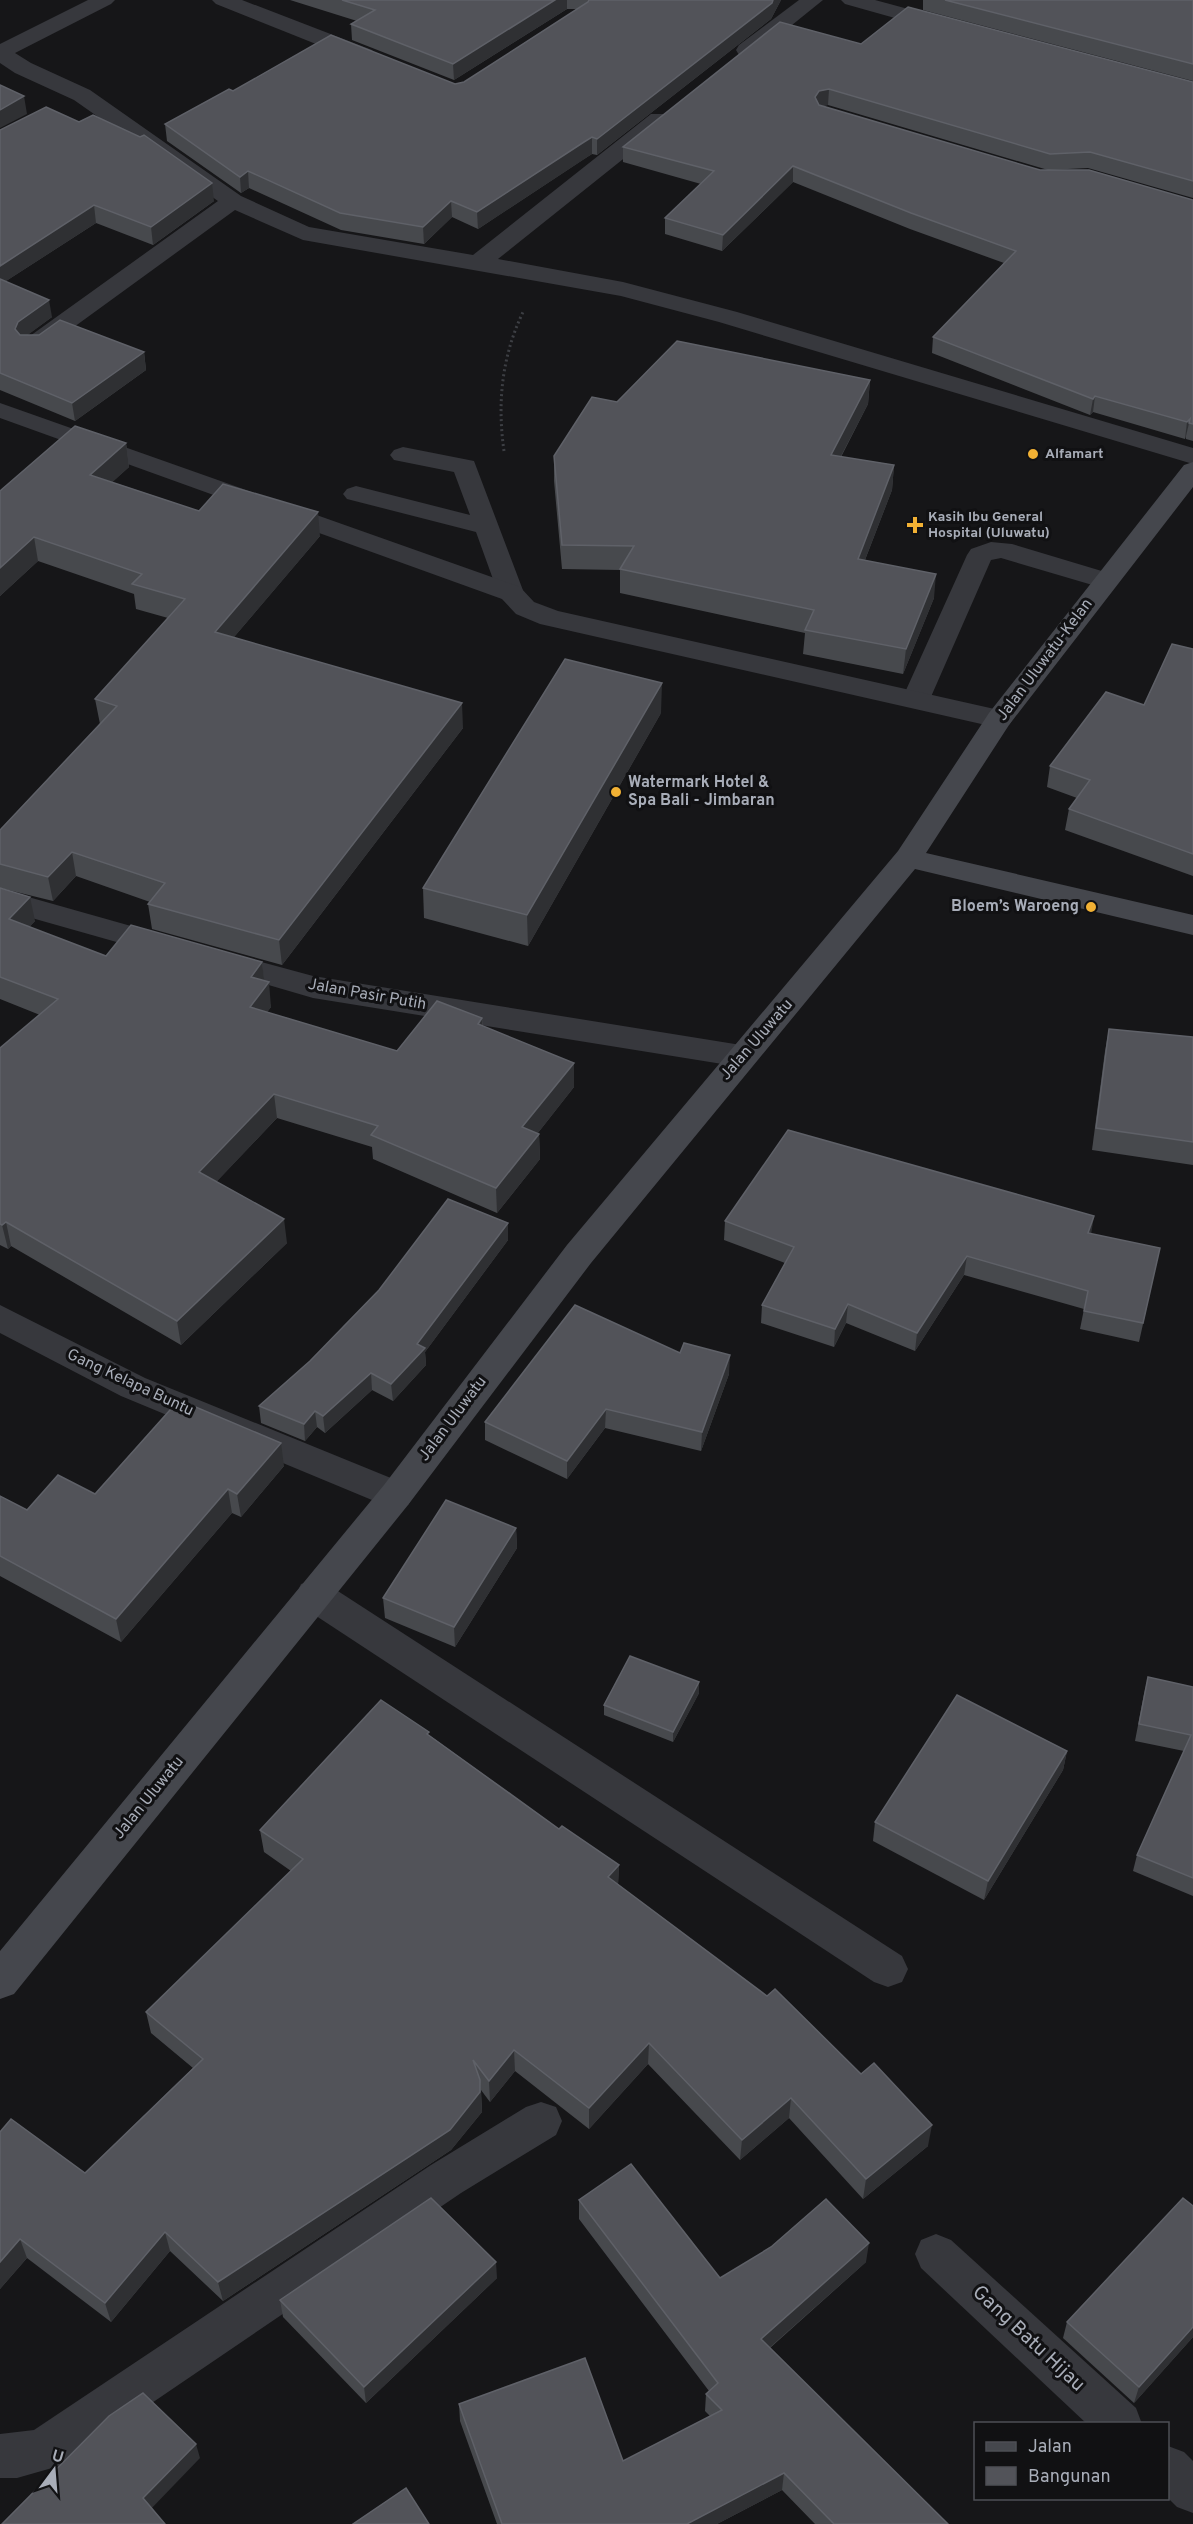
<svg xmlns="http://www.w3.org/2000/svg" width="1193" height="2524" font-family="Overpass,sans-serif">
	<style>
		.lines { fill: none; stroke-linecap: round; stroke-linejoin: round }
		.path { stroke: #3d3f44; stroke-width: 3; stroke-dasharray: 2 3; stroke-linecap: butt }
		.lane { fill: #37383d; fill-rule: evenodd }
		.street { fill: #37383d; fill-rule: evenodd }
		.secondary { fill: #45474d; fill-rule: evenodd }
		.wall { fill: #47494d }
		.shaded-wall { fill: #2f3033 }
		.building { fill: #525359; stroke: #5f6168; stroke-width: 1.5 }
		.poi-dot { fill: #f2b134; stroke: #111113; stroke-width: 2 }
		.labels { text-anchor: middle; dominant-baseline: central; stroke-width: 6; stroke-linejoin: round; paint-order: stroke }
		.far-poi-label { font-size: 14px; font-weight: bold; fill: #a8adb8; stroke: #111113; text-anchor: start }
		.street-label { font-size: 16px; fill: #a8adb8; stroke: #111113 }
		.poi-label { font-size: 16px; font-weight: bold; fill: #a8adb8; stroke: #111113; text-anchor: start }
		.near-street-label { font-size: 20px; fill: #a8adb8; stroke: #111113 }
	</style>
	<rect width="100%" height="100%" fill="#161618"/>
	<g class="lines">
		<path class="path" d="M 504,451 C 497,402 502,355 524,310"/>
		<g class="lane">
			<path d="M 403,447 L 474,461 L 524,593 L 520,599 L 511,601 L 502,599 L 498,593 L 476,532 L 347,499 L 343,494 L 347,489 L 356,486 L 470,515 L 454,472 L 394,460 L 390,455 L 394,450 Z"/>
			<path d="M 991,542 L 1012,544 L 1115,575 L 1119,581 L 1115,587 L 1106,589 L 1001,558 L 991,560 L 930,699 L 926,705 L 916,708 L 906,705 L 902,699 L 967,555 L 971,549 Z"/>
		</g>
		<g class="street">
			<path d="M 88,0 L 115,0 L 111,4 L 15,53 L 31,63 L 90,90 L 241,196 L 309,227 L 473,255 L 651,114 L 667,114 L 670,119 L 667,124 L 498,259 L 623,282 L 737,312 L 1193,448 L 1193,464 L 719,322 L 621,296 L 303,240 L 235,210 L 41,351 L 32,353 L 23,351 L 20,346 L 23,341 L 218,201 L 74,100 L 15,73 L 0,63 L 0,44 Z"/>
			<path d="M 212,0 L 242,0 L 372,50 L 375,55 L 372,60 L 356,60 L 216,4 Z"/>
			<path d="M 799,0 L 823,0 L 755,55 L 739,55 L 736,50 L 739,45 Z"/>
			<path d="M 841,0 L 875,0 L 949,20 L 952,25 L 949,30 L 941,31 L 845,4 Z"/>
			<path d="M 0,403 L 520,587 L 534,602 L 558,611 L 999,710 L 1009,713 L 1013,719 L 1009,725 L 999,728 L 540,624 L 516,614 L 502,599 L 0,418 Z"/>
			<path d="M 0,889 L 177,939 L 181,946 L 177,953 L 166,956 L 0,909 Z"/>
			<path d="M 221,951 L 313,976 L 741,1045 L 752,1048 L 757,1056 L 752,1064 L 741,1067 L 313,998 L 210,968 L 206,961 L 210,954 Z"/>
			<path d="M 0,1305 L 145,1378 L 408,1485 L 414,1495 L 408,1505 L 396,1509 L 384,1505 L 121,1396 L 0,1333 Z"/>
			<path d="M 314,1580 L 327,1584 L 902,1956 L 908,1969 L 902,1982 L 888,1987 L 874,1982 L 301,1606 L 296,1595 L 301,1584 Z"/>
			<path d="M 541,2102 L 556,2107 L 562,2121 L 556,2135 L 461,2193 L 59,2466 L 17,2478 L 0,2478 L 0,2434 L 34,2430 L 431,2165 L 526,2107 Z"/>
			<path d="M 936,2234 L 951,2240 L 1136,2408 L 1142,2424 L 1087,2424 L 921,2268 L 915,2254 L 921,2240 Z"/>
			<path d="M 1168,2446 L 1184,2452 L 1193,2461 L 1193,2513 L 1177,2507 L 1168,2498 Z"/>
		</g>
		<path class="secondary" d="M 1193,462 L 1193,487 L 1009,725 L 926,853 L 1193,915 L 1193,935 L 915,869 L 591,1263 L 408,1505 L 14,1994 L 0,1999 L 0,1951 L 384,1485 L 567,1245 L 898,851 L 989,713 L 1184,465 Z"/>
	</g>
	<g class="wall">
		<path d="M 290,0 L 781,0 L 771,19 L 597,155 L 592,154 L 584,159 L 478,229 L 452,217 L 424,244 L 341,230 L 249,188 L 241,193 L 167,141 L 165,124 L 233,91 L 455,84 L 464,82 L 577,9 L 567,9 L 454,80 L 352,40 L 351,24 L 357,21 Z"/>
		<path d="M 923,0 L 1193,0 L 1193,81 L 923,10 Z"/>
		<path d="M 861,44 L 1193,82 L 1193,198 L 1088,168 L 1048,170 L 828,105 L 822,106 L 1040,170 L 1193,200 L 1193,441 L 1186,439 L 1186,436 L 1185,439 L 1093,412 L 1090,415 L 932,353 L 933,337 L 1004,263 L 910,229 L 793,182 L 722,251 L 665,234 L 665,218 L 701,184 L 623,162 L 623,147 Z"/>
		<path d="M 0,130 L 214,201 L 153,245 L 96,223 L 6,281 L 52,317 L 27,335 L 144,352 L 146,370 L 75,421 L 0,390 Z"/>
		<path d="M 870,380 L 868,404 L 841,457 L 894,465 L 892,490 L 865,560 L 934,598 L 903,674 L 803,654 L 805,633 L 620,593 L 620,570 L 562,569 L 554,481 L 554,456 L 617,402 Z"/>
		<path d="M 126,443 L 129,467 L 112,482 L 199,511 L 320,536 L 234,637 L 463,728 L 282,965 L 152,929 L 148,904 L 150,902 L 76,876 L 53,901 L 0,888 L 0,830 L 100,724 L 95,699 L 168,618 L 136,609 L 134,594 L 38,561 L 0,596 L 0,491 Z"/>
		<path d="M 1193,649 L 1193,876 L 1065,830 L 1069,809 L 1077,798 L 1047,787 L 1050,766 L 1144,705 Z"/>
		<path d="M 661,713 L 528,946 L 424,918 L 423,888 Z"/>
		<path d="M 0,888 L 35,921 L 29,927 L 106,956 L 262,962 L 264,981 L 271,1007 L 267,1012 L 397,1051 L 482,1018 L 483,1026 L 574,1087 L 537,1134 L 539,1134 L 540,1159 L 497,1213 L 373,1159 L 372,1147 L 277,1118 L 216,1182 L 287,1243 L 181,1345 L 11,1246 L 8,1249 L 0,1245 L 0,1048 L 40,1015 L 0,999 Z"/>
		<path d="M 1109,1029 L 1193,1037 L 1193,1165 L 1092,1150 L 1105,1051 Z"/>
		<path d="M 725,1221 L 1091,1234 L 1160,1248 L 1139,1342 L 1080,1329 L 1084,1309 L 964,1275 L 915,1351 L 846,1323 L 834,1347 L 761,1323 L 762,1305 L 785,1263 L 724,1240 Z"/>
		<path d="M 508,1223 L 508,1240 L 425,1352 L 426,1365 L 393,1401 L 372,1390 L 325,1433 L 317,1427 L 305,1441 L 261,1423 L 259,1406 Z"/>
		<path d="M 680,1353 L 729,1374 L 701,1451 L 605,1428 L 567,1479 L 485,1440 L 485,1422 Z"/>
		<path d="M 284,1466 L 241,1517 L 232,1513 L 121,1642 L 0,1576 L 0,1496 L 27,1510 L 95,1494 Z"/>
		<path d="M 516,1528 L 517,1548 L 455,1647 L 385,1618 L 383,1598 Z"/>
		<path d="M 1148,1677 L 1193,1687 L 1193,1896 L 1133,1871 L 1137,1855 L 1184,1751 L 1135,1741 L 1144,1694 Z"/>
		<path d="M 699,1693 L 673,1742 L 604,1715 L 604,1705 Z"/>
		<path d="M 429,1735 L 559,1829 L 619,1865 L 618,1884 L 928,2146 L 863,2199 L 789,2118 L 740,2160 L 648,2064 L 589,2129 L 515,2071 L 490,2102 L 481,2090 L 482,2112 L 451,2150 L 223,2301 L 170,2251 L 111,2322 L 27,2258 L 0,2289 L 0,2132 L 85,2173 L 193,2068 L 151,2033 L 146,2012 L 291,1871 L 264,1852 L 260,1830 Z"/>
		<path d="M 1067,1751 L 1063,1770 L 984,1900 L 873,1841 L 875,1822 Z"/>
		<path d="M 579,2200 L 720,2278 L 866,2262 L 770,2348 L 948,2524 L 815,2524 L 782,2490 L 717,2524 L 497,2524 L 460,2421 L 459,2404 L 623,2461 L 710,2416 L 705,2411 L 706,2394 L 709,2391 L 579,2219 Z"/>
		<path d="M 1193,2206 L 1193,2337 L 1134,2403 L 1063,2338 L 1067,2322 Z"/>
		<path d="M 497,2278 L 366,2403 L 283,2317 L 280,2300 Z"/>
	</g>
	<g class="shaded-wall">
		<path d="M 555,0 L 567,0 L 567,9 L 454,80 L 453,64 Z"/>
		<path d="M 773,0 L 781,0 L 771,19 L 597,155 L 597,139 Z"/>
		<path d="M 829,89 L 828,105 L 818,107 L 815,97 L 819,91 Z"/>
		<path d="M 24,96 L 27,114 L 0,128 L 0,110 Z"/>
		<path d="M 592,137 L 592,154 L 478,229 L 477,212 Z"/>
		<path d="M 793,166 L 793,182 L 722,251 L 723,235 Z"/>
		<path d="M 248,171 L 249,188 L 241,193 L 240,177 Z"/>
		<path d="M 212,183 L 214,201 L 153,245 L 151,227 Z"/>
		<path d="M 451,201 L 452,217 L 424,244 L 423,227 Z"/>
		<path d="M 94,205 L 96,223 L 0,285 L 0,266 Z"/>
		<path d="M 49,300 L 52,317 L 21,340 L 15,329 L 18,322 Z"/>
		<path d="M 144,352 L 146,370 L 75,421 L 72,403 Z"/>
		<path d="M 870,380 L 868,404 L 829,479 L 831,455 Z"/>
		<path d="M 1095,396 L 1093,412 L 1090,415 L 1093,399 Z"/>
		<path d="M 1190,419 L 1186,436 L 1185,439 L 1187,422 Z"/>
		<path d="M 126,443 L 129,467 L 94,499 L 90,475 Z"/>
		<path d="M 894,465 L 892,490 L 856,583 L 858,559 Z"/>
		<path d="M 318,512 L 320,536 L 218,656 L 215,632 Z"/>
		<path d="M 34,537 L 38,561 L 0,596 L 0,568 Z"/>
		<path d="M 936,574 L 934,598 L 903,674 L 906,649 Z"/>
		<path d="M 662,683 L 661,713 L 528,946 L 527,915 Z"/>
		<path d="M 462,703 L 463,728 L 282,965 L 279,940 Z"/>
		<path d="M 72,852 L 76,876 L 53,901 L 48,877 Z"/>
		<path d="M 30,897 L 35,921 L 14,944 L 9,919 Z"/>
		<path d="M 262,962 L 265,987 L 251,977 Z"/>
		<path d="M 269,982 L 271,1007 L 253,1032 L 250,1007 Z"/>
		<path d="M 482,1018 L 483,1042 L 478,1024 Z"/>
		<path d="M 574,1063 L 574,1087 L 523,1152 L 522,1127 Z"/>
		<path d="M 274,1094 L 277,1118 L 203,1196 L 199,1172 Z"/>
		<path d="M 539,1134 L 540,1159 L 497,1213 L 496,1188 Z"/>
		<path d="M 1094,1216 L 1091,1235 L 1088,1233 Z"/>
		<path d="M 284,1219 L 287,1243 L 181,1345 L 177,1321 Z"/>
		<path d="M 6,1222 L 11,1246 L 8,1249 L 2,1225 Z"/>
		<path d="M 508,1223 L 508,1240 L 425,1352 L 426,1365 L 393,1401 L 391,1384 L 417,1344 Z"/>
		<path d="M 967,1256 L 964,1275 L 915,1351 L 917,1333 Z"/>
		<path d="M 848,1304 L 846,1323 L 834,1347 L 835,1329 Z"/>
		<path d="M 730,1355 L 729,1374 L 701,1451 L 702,1432 Z"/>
		<path d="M 371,1373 L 372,1390 L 325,1433 L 323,1416 Z"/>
		<path d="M 606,1409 L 605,1428 L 567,1479 L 567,1461 Z"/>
		<path d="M 315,1411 L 317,1427 L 305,1441 L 304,1424 Z"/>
		<path d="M 281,1443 L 284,1466 L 241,1517 L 237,1494 Z"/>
		<path d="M 228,1489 L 232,1513 L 121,1642 L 116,1619 Z"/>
		<path d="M 516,1528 L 517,1548 L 455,1647 L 454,1627 Z"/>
		<path d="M 699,1682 L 699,1693 L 673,1742 L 673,1732 Z"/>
		<path d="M 1067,1751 L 1063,1770 L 984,1900 L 988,1881 Z"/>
		<path d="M 619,1865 L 618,1887 L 608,1877 Z"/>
		<path d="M 649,2043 L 648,2064 L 589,2129 L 589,2108 Z"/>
		<path d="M 514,2050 L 515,2071 L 490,2102 L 489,2081 Z"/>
		<path d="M 480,2080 L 482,2112 L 451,2150 L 223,2301 L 218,2282 Z"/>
		<path d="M 791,2098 L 789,2118 L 740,2160 L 742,2140 Z"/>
		<path d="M 932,2125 L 928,2146 L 863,2199 L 866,2179 Z"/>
		<path d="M 165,2232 L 170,2251 L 111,2322 L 105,2303 Z"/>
		<path d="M 20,2239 L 27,2258 L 0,2289 L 0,2262 Z"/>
		<path d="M 869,2243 L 866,2262 L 759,2357 L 761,2339 Z"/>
		<path d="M 496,2262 L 497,2278 L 366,2403 L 364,2387 Z"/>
		<path d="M 1193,2327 L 1193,2337 L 1134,2403 L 1139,2387 Z"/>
		<path d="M 196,2444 L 200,2458 L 148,2512 L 143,2498 Z"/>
		<path d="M 784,2473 L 782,2490 L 717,2524 L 687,2524 Z"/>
	</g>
	<g class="building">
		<path d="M 342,0 L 555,0 L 453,64 L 351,24 L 375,10 Z"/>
		<path d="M 589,0 L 773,0 L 772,3 L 597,139 L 592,137 L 584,142 L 477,212 L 451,201 L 423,227 L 340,213 L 248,171 L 240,177 L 165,124 L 229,89 L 233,91 L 331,35 L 455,84 L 464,82 L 588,2 Z"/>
		<path d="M 945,0 L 1193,0 L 1193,64 Z"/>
		<path d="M 908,7 L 1193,82 L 1193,181 L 1090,152 L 1050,154 L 829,89 L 819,91 L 815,97 L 819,105 L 1040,170 L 1089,170 L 1193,200 L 1193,424 L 1189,423 L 1190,419 L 1187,422 L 1095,396 L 1093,399 L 933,337 L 1016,251 L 911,213 L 793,166 L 723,235 L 665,218 L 714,171 L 623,147 L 780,22 L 861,44 Z"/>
		<path d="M 0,85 L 24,96 L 0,110 Z"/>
		<path d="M 46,107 L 79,122 L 93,115 L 140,137 L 144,135 L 212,183 L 151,227 L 94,205 L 0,266 L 0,130 Z"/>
		<path d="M 0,279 L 49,300 L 18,322 L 15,329 L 20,335 L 39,335 L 60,320 L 144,352 L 72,403 L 0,373 Z"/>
		<path d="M 677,341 L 870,380 L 831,455 L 894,465 L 858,559 L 936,574 L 906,649 L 805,630 L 814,610 L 620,569 L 634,546 L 562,545 L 554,456 L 592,397 L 617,402 Z"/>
		<path d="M 75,426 L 126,443 L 90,475 L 199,511 L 223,484 L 318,512 L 215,632 L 462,703 L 279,940 L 148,904 L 165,883 L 72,852 L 48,877 L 0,864 L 0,830 L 117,706 L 95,699 L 185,599 L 132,584 L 142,574 L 34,537 L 0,568 L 0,491 Z"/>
		<path d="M 1172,644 L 1193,649 L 1193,854 L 1069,809 L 1090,780 L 1050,766 L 1106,692 L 1144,705 Z"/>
		<path d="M 565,659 L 662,683 L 527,915 L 423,888 Z"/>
		<path d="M 0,888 L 30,897 L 9,919 L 106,956 L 131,925 L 262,962 L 251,977 L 269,982 L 250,1007 L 397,1051 L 437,1001 L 482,1018 L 478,1024 L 574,1063 L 522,1127 L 539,1134 L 496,1188 L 371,1135 L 378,1126 L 274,1094 L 199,1172 L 284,1219 L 177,1321 L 6,1222 L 2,1225 L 0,1224 L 0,1048 L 58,999 L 0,977 Z"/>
		<path d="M 1109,1029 L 1193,1037 L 1193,1142 L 1096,1128 Z"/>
		<path d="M 788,1130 L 1094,1216 L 1088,1233 L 1160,1248 L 1143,1323 L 1084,1311 L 1088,1291 L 967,1256 L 917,1333 L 848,1304 L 835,1329 L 762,1305 L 794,1247 L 725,1221 Z"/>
		<path d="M 448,1199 L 508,1223 L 417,1344 L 425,1348 L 391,1384 L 371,1373 L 323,1416 L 315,1411 L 304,1424 L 259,1406 L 310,1361 L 379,1290 Z"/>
		<path d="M 575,1305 L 680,1353 L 684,1343 L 730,1355 L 702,1432 L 606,1409 L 567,1461 L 485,1422 Z"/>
		<path d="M 179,1400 L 281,1443 L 237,1494 L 228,1489 L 116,1619 L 0,1556 L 0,1496 L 27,1510 L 58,1475 L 95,1494 Z"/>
		<path d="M 446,1500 L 516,1528 L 454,1627 L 383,1598 Z"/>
		<path d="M 630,1656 L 699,1682 L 673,1732 L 604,1705 Z"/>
		<path d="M 1148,1677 L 1193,1687 L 1193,1878 L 1137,1855 L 1191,1735 L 1139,1724 Z"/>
		<path d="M 957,1695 L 1067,1751 L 988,1881 L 875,1822 Z"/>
		<path d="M 381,1700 L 429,1732 L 427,1734 L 559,1829 L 562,1826 L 619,1865 L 608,1877 L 767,1996 L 775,1989 L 861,2074 L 874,2063 L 932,2125 L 866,2179 L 791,2098 L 742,2140 L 649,2043 L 589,2108 L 514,2050 L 489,2081 L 473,2060 L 480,2080 L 480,2092 L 450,2130 L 218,2282 L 165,2232 L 105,2303 L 20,2239 L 0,2262 L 0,2132 L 11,2119 L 85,2173 L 203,2059 L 146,2012 L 303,1859 L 260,1830 Z"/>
		<path d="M 631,2164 L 720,2278 L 771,2247 L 826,2199 L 869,2243 L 761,2339 L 948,2524 L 834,2524 L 784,2473 L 687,2524 L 502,2524 L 459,2404 L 585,2358 L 623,2461 L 722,2410 L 706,2394 L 718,2383 L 579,2200 Z"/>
		<path d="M 431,2198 L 496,2262 L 364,2387 L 280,2300 Z"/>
		<path d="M 1183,2198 L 1193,2206 L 1193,2327 L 1139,2387 L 1067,2322 Z"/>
		<path d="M 143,2393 L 196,2444 L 143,2498 L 165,2524 L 2,2524 L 109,2416 Z"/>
		<path d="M 406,2488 L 429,2524 L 353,2524 Z"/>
	</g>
	<g class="poi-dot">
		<circle cx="1033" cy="454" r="6"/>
		<path d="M912 516h6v6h6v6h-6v6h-6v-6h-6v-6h6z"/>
		<circle cx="616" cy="792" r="6"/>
		<circle cx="1091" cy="907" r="6"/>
	</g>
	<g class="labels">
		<g class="far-poi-label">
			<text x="1045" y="454">Alfamart</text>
			<text x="928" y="517">Kasih Ibu General<tspan x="928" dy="16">Hospital (Uluwatu)</tspan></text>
		</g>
		<g class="street-label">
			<text transform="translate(1045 660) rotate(-53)">Jalan Uluwatu-Kelan</text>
			<text transform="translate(367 995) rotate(10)">Jalan Pasir Putih</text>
			<text transform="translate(757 1040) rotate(-49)">Jalan Uluwatu</text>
			<text transform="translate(130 1383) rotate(25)">Gang Kelapa Buntu</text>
			<text transform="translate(453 1419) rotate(-53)">Jalan Uluwatu</text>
			<text transform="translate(149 1798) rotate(-51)">Jalan Uluwatu</text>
		</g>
		<g class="poi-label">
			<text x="628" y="783">Watermark Hotel &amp;<tspan x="628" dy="18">Spa Bali - Jimbaran</tspan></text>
			<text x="1079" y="907" text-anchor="end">Bloem’s Waroeng</text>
		</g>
		<g class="near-street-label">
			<text transform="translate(1028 2339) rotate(43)">Gang Batu Hijau</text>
		</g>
	</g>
	<rect x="974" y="2422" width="195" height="78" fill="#111113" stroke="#4d4f55" stroke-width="1.5"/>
	<rect x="986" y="2442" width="30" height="9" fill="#45474d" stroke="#4d4f55" stroke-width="1.5"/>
	<text x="1028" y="2452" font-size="18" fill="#a8adb8">Jalan</text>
	<rect x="986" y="2467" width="30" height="18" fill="#525359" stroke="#4d4f55" stroke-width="1.5"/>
	<text x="1028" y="2482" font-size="18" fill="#a8adb8">Bangunan</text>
	<g transform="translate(54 2470) rotate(16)" stroke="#111113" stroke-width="4.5" paint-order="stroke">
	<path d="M0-4.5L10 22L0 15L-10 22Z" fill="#a8adb8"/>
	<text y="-9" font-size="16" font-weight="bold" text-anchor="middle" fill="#a8adb8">U</text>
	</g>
</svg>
